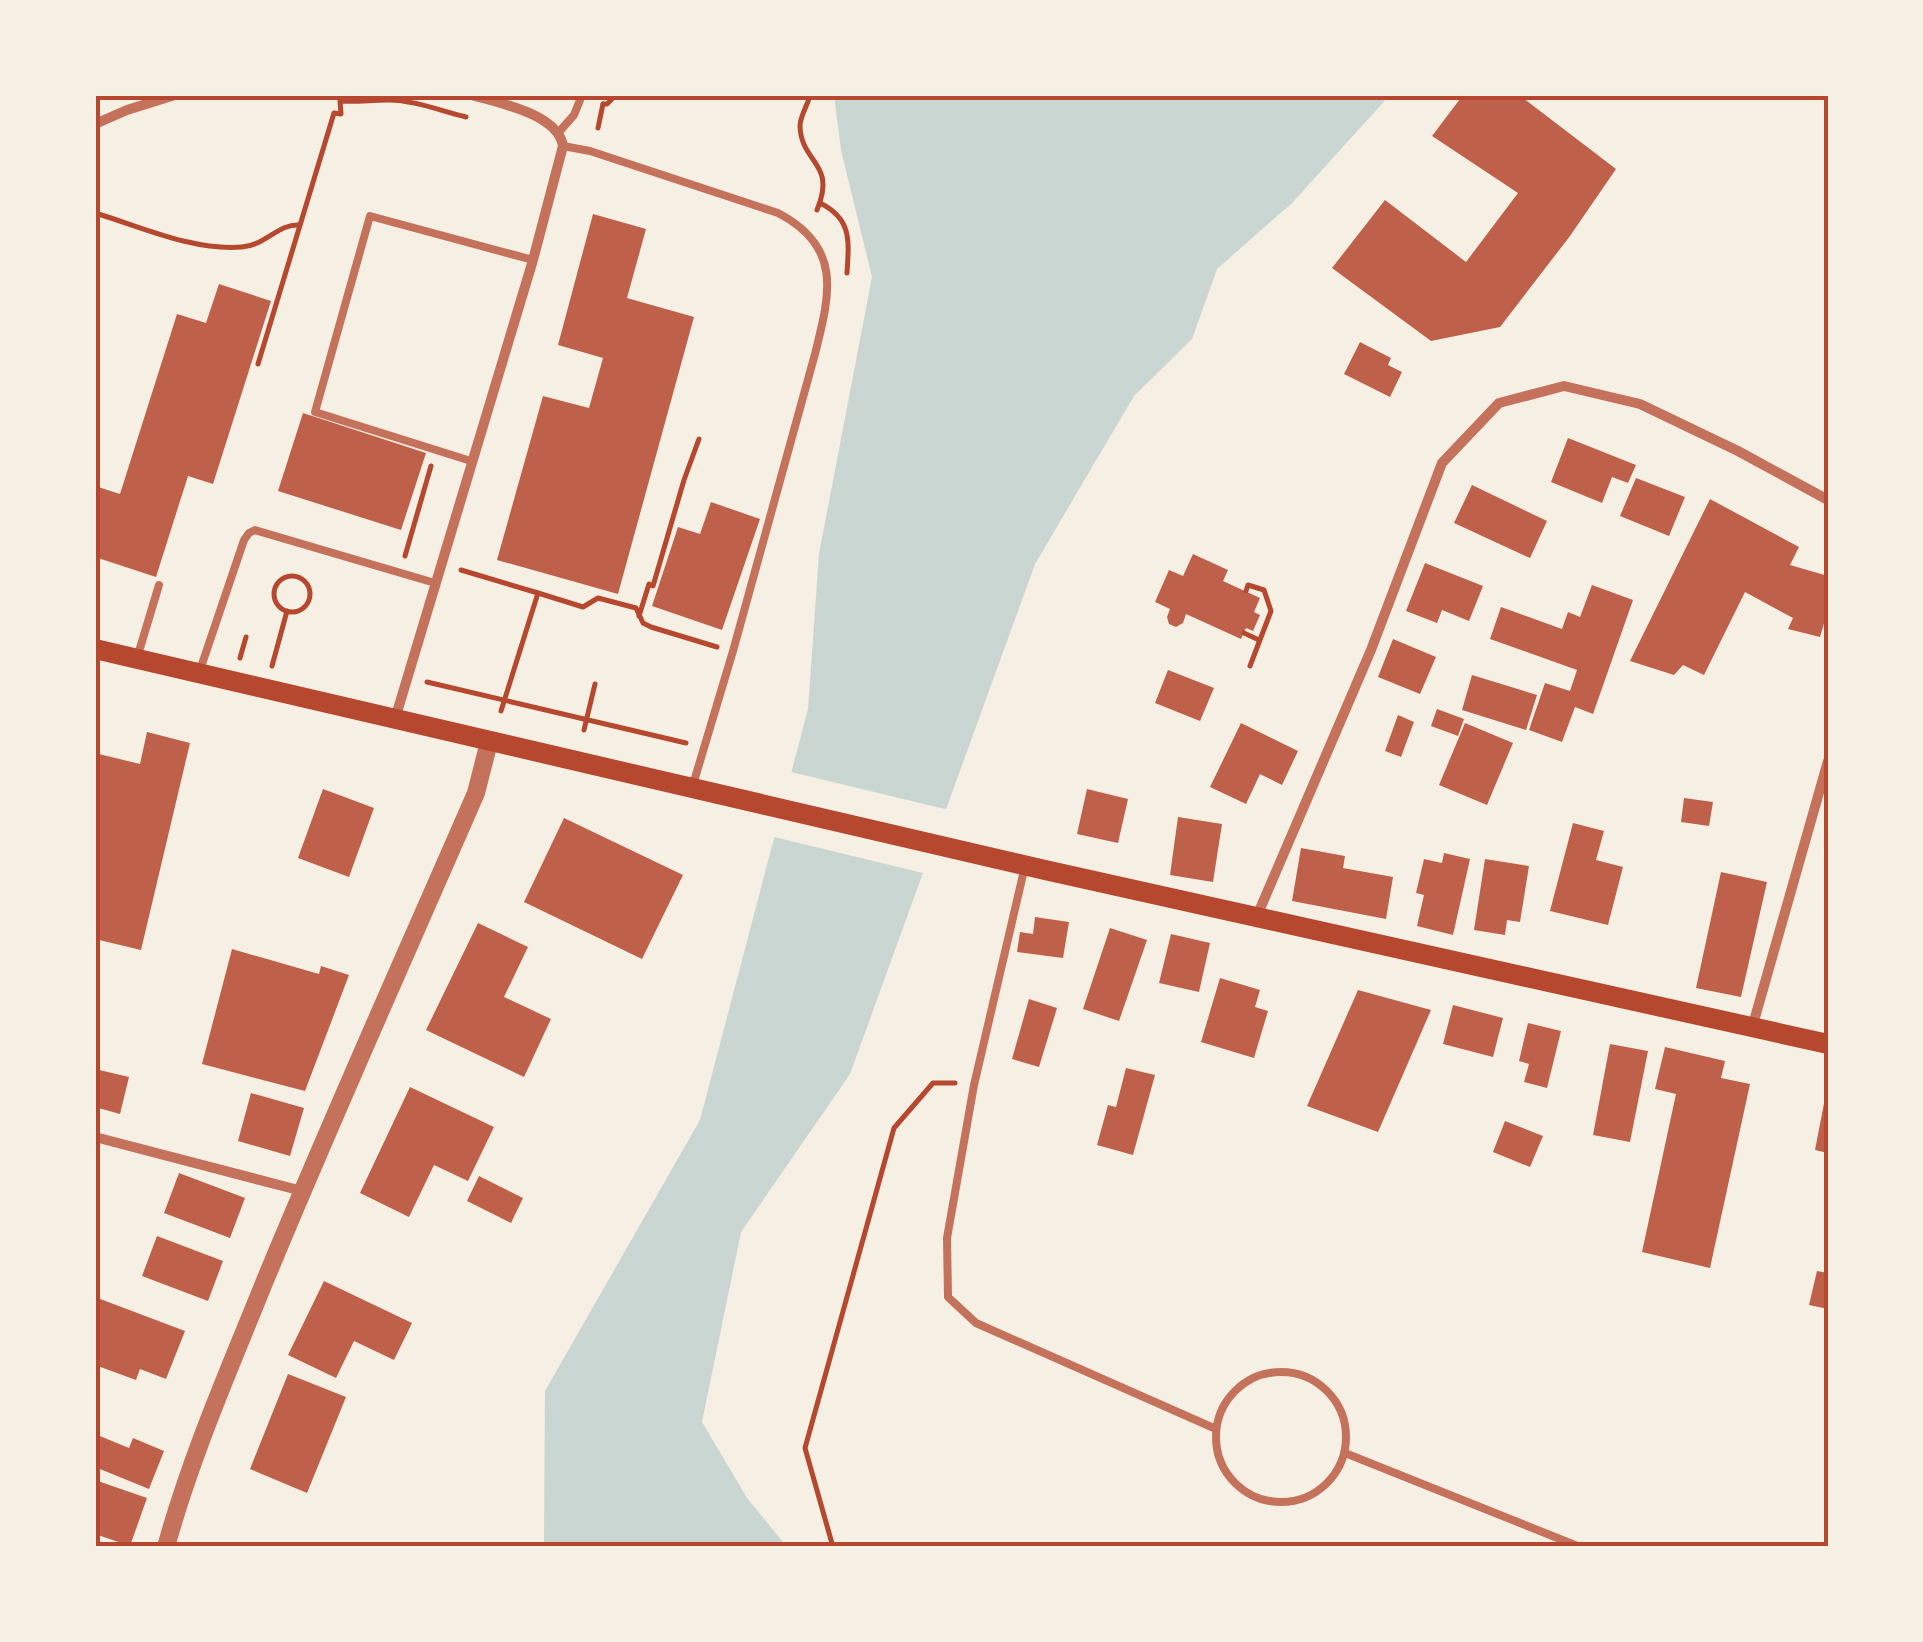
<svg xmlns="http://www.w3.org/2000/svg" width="1923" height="1642" font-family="Montserrat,sans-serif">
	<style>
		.water { fill: #c9d6d2 }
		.pier { fill: #f6efe4 }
		.building { fill: #bf614a }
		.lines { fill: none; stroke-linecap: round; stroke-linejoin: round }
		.path { stroke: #b5482f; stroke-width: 5 }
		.service { stroke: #c5725c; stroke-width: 8 }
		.minor { stroke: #c5725c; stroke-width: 10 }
		.tertiary { stroke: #c5725c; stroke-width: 18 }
		.secondary { stroke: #b5482f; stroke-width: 20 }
		.neatline { fill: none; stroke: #b5482f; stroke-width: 4 }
	</style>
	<rect width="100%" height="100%" fill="#f6efe4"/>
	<path class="water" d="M 834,95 L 1125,95 L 1147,98 L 1151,95 L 1390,95 L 1292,203 L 1217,269 L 1192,339 L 1134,396 L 1035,564 L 850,1074 L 741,1232 L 702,1422 L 747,1498 L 787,1547 L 547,1547 L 544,1541 L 545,1391 L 700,1120 L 808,709 L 819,554 L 872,277 L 841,150 Z"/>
	<path class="pier" d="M 787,771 L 949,810 L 927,874 L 770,836 Z"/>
	<g class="building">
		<path d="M 1463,95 L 1519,95 L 1616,169 L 1570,236 L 1500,327 L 1431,341 L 1332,268 L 1385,200 L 1466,262 L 1518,193 L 1432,136 Z"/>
		<path d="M 593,214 L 646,229 L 627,298 L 694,317 L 618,594 L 497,560 L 543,396 L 589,408 L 603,358 L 558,345 Z"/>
		<path d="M 219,284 L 271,301 L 213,484 L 188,476 L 156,577 L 95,557 L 95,486 L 120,494 L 177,314 L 206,323 Z"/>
		<path d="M 1360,342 L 1391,358 L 1388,365 L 1402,372 L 1390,397 L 1344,374 Z"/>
		<path d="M 303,413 L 426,453 L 401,530 L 278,491 Z"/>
		<path d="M 1568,438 L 1636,465 L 1628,483 L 1612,477 L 1602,503 L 1551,482 Z"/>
		<path d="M 1636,478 L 1685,497 L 1669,536 L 1620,516 Z"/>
		<path d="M 1472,485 L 1547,521 L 1530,558 L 1454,523 Z"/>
		<path d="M 1710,499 L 1799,547 L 1790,565 L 1828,576 L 1828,610 L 1820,637 L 1788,629 L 1793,618 L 1745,592 L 1704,675 L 1683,665 L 1674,675 L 1630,661 Z"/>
		<path d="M 711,502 L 760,519 L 722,630 L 652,606 L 678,527 L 700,534 Z"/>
		<path d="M 1193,554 L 1228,570 L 1223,581 L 1260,598 L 1254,612 L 1260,615 L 1253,631 L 1246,628 L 1241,639 L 1186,614 L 1183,623 L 1176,627 L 1169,624 L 1167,617 L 1170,609 L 1155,602 L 1169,570 L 1183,576 Z"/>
		<path d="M 1425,563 L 1483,586 L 1469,621 L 1442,610 L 1437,623 L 1406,611 Z"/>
		<path d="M 1592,585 L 1633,600 L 1593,714 L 1575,707 L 1562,742 L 1529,730 L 1545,683 L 1570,691 L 1577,670 L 1490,639 L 1501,607 L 1562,629 L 1568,612 L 1580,617 Z"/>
		<path d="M 1393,639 L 1436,657 L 1420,694 L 1378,677 Z"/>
		<path d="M 1168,670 L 1214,688 L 1200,721 L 1155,703 Z"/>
		<path d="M 1472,675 L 1537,695 L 1526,730 L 1462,710 Z"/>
		<path d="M 1437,709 L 1464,719 L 1458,736 L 1431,726 Z"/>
		<path d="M 1398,715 L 1414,722 L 1401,757 L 1385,751 Z"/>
		<path d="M 1241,723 L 1298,751 L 1282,785 L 1260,774 L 1246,804 L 1210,787 Z"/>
		<path d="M 1465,723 L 1513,743 L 1487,805 L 1439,785 Z"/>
		<path d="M 147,732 L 190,743 L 141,950 L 95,939 L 95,753 L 140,764 Z"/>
		<path d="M 323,789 L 374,808 L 349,877 L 298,858 Z"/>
		<path d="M 1087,789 L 1128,799 L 1118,843 L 1077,834 Z"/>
		<path d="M 1684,798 L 1713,802 L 1709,826 L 1681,822 Z"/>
		<path d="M 1178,817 L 1222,824 L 1213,882 L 1170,875 Z"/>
		<path d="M 564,818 L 683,875 L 642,959 L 524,902 Z"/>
		<path d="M 1573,823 L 1604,831 L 1596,860 L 1623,867 L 1608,925 L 1550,911 Z"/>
		<path d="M 1301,848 L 1345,856 L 1343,868 L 1393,877 L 1386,919 L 1292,901 Z"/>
		<path d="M 1444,853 L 1470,859 L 1453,935 L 1417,926 L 1424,895 L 1416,893 L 1424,859 L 1442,863 Z"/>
		<path d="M 1485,859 L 1529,866 L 1520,922 L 1507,920 L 1505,935 L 1474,930 Z"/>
		<path d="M 1721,872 L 1767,882 L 1741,997 L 1696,988 Z"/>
		<path d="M 1035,917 L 1069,922 L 1063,958 L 1017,952 L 1020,932 L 1033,934 Z"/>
		<path d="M 478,923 L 528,947 L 504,997 L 551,1019 L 524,1077 L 426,1030 Z"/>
		<path d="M 1110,928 L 1147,940 L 1119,1021 L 1083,1009 Z"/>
		<path d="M 1171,934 L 1210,943 L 1199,992 L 1159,983 Z"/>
		<path d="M 232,949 L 319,974 L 321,966 L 349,975 L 305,1091 L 202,1064 Z"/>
		<path d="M 1220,978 L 1260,990 L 1255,1007 L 1268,1011 L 1254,1058 L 1201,1042 Z"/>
		<path d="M 1358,990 L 1431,1010 L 1378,1132 L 1307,1106 Z"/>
		<path d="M 1029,999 L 1057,1008 L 1039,1067 L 1012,1059 Z"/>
		<path d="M 1453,1005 L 1503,1018 L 1493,1057 L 1443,1044 Z"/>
		<path d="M 1528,1023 L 1561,1031 L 1547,1088 L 1524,1082 L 1529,1064 L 1519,1061 Z"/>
		<path d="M 1610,1044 L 1648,1051 L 1630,1142 L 1593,1135 Z"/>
		<path d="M 1665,1047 L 1725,1061 L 1721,1078 L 1750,1084 L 1710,1268 L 1642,1252 L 1676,1094 L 1655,1089 Z"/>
		<path d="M 1126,1068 L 1155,1075 L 1133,1155 L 1097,1145 L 1108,1105 L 1116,1107 Z"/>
		<path d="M 95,1069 L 129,1077 L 120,1114 L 95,1107 Z"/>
		<path d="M 410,1087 L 494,1127 L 468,1181 L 434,1165 L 409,1217 L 360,1193 Z"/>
		<path d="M 251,1093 L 304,1108 L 290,1156 L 238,1141 Z"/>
		<path d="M 1826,1093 L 1828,1093 L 1828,1153 L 1815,1150 Z"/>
		<path d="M 1505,1121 L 1543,1136 L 1530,1167 L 1493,1152 Z"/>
		<path d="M 179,1173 L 245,1198 L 230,1238 L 164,1213 Z"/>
		<path d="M 479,1176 L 523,1198 L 511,1223 L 467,1201 Z"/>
		<path d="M 157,1236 L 223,1261 L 208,1301 L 142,1276 Z"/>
		<path d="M 1817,1271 L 1828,1273 L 1828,1309 L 1809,1305 Z"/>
		<path d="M 324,1281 L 412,1323 L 394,1360 L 354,1341 L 336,1378 L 288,1355 Z"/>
		<path d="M 95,1297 L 185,1331 L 166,1379 L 140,1369 L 136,1380 L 95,1365 Z"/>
		<path d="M 288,1374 L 346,1397 L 307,1493 L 250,1469 Z"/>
		<path d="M 95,1434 L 129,1448 L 133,1438 L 164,1451 L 149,1489 L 95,1467 Z"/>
		<path d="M 95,1480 L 147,1498 L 130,1546 L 95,1534 Z"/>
	</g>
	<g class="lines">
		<g class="path">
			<path d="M 810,95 C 808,105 800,116 800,126 C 801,164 837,162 817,210"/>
			<path d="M 603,104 L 607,104 L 616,95"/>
			<path d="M 598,128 L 603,104"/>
			<path d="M 820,203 C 852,219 849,240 847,273"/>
			<path d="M 95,213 C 142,227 193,251 242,247 C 266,245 279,223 300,225"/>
			<path d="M 258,364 L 334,113 L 341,114 L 340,101 C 357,102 371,100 388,100 C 414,100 441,111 466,117"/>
			<path d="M 405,556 L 431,466"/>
			<path d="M 461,570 L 538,593 L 501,711"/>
			<circle cx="292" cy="594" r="18"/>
			<path d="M 1246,591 L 1248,585 L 1264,590 L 1271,611 L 1250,666"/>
			<path d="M 538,593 L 583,607 L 598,598 L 636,608 L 643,623 L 651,627 L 717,647"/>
			<path d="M 639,616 L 649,584 L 653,586 L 684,480 L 699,439"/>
			<path d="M 1244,633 L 1259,640"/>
			<path d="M 240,658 L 246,637"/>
			<path d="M 272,666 L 287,611"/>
			<path d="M 427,682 L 686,743"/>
			<path d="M 584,730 L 595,684"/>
			<path d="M 833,1547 L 805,1448 L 894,1128 L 933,1083 L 955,1083"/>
		</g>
		<g class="service">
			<path d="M 559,132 L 574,115 L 582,95"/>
			<path d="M 563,146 L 590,151 L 778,213 C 843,247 830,294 815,354 L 733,651 L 692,788"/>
			<path d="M 471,461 L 315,412 L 370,216 L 533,260"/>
			<path d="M 137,658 L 159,585"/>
			<path d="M 200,670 L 244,540 L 249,533 L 255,530 L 435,583"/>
			<path d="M 1025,866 L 974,1085 L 947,1238 L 948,1297 L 976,1323 L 1216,1429"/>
			<circle cx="1281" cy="1437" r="65"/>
			<path d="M 1345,1453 L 1580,1547"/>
		</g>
		<g class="minor">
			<path d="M 95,124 L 127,110 L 175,95"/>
			<path d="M 395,719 L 533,260 L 563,146 C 558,114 499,103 472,95"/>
			<path d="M 1257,916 L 1371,650 L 1442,463 L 1499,403 L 1564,386 L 1640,404 L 1738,451 L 1828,500"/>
			<path d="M 1752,1028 L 1828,761"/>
			<path d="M 95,1137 L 302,1191"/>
			<path d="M 95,1546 L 97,1547"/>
		</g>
		<path class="tertiary" d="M 166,1547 C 191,1456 229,1370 264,1283 C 332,1118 405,956 476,793 L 489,742"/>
		<path class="secondary" d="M 95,649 L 1045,870 L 1828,1044"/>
	</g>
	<rect width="1923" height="1642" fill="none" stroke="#f6efe4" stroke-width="195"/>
	<rect x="98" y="98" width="1728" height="1446" class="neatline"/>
</svg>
